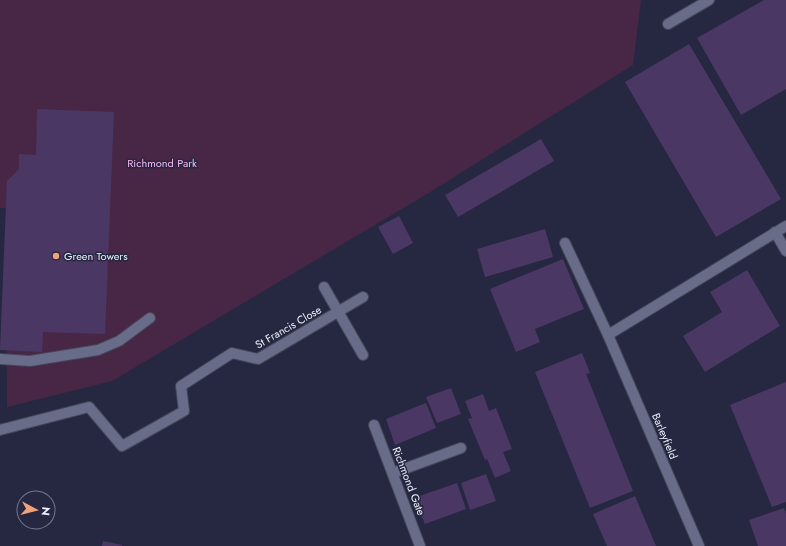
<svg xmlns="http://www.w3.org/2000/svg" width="786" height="546" font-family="Jost,sans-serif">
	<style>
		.green { fill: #482746 }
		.building { fill: #4b3763 }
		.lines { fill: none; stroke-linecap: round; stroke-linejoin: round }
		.service-casing { stroke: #45465a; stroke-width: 12 }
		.minor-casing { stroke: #45465a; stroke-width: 12 }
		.service { stroke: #686c88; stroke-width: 10 }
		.minor { stroke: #686c88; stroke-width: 10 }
		.poi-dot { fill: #f0a27a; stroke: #252840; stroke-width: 1.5 }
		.labels { text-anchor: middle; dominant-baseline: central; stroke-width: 3; stroke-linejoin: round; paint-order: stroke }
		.park-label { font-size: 11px; fill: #fbb9f5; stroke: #252840 }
		.poi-label { font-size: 11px; fill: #eef0fd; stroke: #252840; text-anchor: start }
		.street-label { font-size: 11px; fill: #eef0fd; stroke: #252840 }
	</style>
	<rect width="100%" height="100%" fill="#252840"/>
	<path class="green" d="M 0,0 L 641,0 L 633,65 L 427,194 L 112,381 L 7,407 L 6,208 L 0,208 Z"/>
	<g class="building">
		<path d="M 764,0 L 786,0 L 786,89 L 741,115 L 697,38 Z"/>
		<path d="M 689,44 L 781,199 L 716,237 L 625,82 Z"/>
		<path d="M 37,109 L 114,112 L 105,334 L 43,332 L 42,352 L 0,350 L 7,181 L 19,169 L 19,154 L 36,155 Z"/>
		<path d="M 541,139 L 554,161 L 458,217 L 445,195 Z"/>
		<path d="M 399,216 L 413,243 L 393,254 L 378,227 Z"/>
		<path d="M 545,229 L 553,257 L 485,277 L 477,249 Z"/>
		<path d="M 563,259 L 584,309 L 535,329 L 540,342 L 516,352 L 490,289 Z"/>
		<path d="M 747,270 L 780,326 L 705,372 L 683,336 L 722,312 L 710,292 Z"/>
		<path d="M 582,353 L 590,373 L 586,374 L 633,491 L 590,508 L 535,372 Z"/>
		<path d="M 786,382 L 786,502 L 772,507 L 730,405 Z"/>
		<path d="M 451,388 L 461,414 L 437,423 L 426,397 Z"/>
		<path d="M 483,394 L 489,411 L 496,408 L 512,449 L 503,452 L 511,471 L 495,478 L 487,459 L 485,460 L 468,419 L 472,418 L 465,401 Z"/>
		<path d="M 426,403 L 436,428 L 395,445 L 386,419 Z"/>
		<path d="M 486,474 L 496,501 L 470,510 L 461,483 Z"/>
		<path d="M 457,483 L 466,509 L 425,524 L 414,498 Z"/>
		<path d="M 635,496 L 656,546 L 607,546 L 593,514 Z"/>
		<path d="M 784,508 L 786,513 L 786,546 L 758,546 L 749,520 Z"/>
		<path d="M 103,541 L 122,545 L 122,546 L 102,546 Z"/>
	</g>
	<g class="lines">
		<defs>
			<g id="service">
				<path d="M 668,24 L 709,0"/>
				<path d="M 775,232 L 786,251"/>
				<path d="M 0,359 L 30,361 L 98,350 L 119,341 L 150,318"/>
				<path d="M 393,473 L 461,448"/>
			</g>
			<g id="minor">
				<path d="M 565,243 L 608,335"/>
				<path d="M 324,287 L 363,355"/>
				<path d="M 374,425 L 420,546"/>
				<path d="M 0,430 L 89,407 L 122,446 L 184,411 L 181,386 L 232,353 L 258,359 L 363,297"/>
				<path d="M 699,546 L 608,335 L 786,226"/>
			</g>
		</defs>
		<use href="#service" class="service-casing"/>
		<use href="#minor" class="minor-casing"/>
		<use href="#service" class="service"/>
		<use href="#minor" class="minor"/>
	</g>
	<circle class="poi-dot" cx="56" cy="256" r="4"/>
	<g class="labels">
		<g class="park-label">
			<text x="162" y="163">Richmond Park</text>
		</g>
		<g class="poi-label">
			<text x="64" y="256">Green Towers</text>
		</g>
		<g class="street-label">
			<text transform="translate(288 327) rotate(-30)">St Francis Close</text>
			<text transform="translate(665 436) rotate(67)">Barleyfield</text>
			<text transform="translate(409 481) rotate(69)">Richmond Gate</text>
		</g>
	</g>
	<g transform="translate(36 510) rotate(97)"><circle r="19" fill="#252840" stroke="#75788c"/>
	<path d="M0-3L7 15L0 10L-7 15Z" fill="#f0a27a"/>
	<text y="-6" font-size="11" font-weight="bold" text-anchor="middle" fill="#eef0fd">N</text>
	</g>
</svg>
